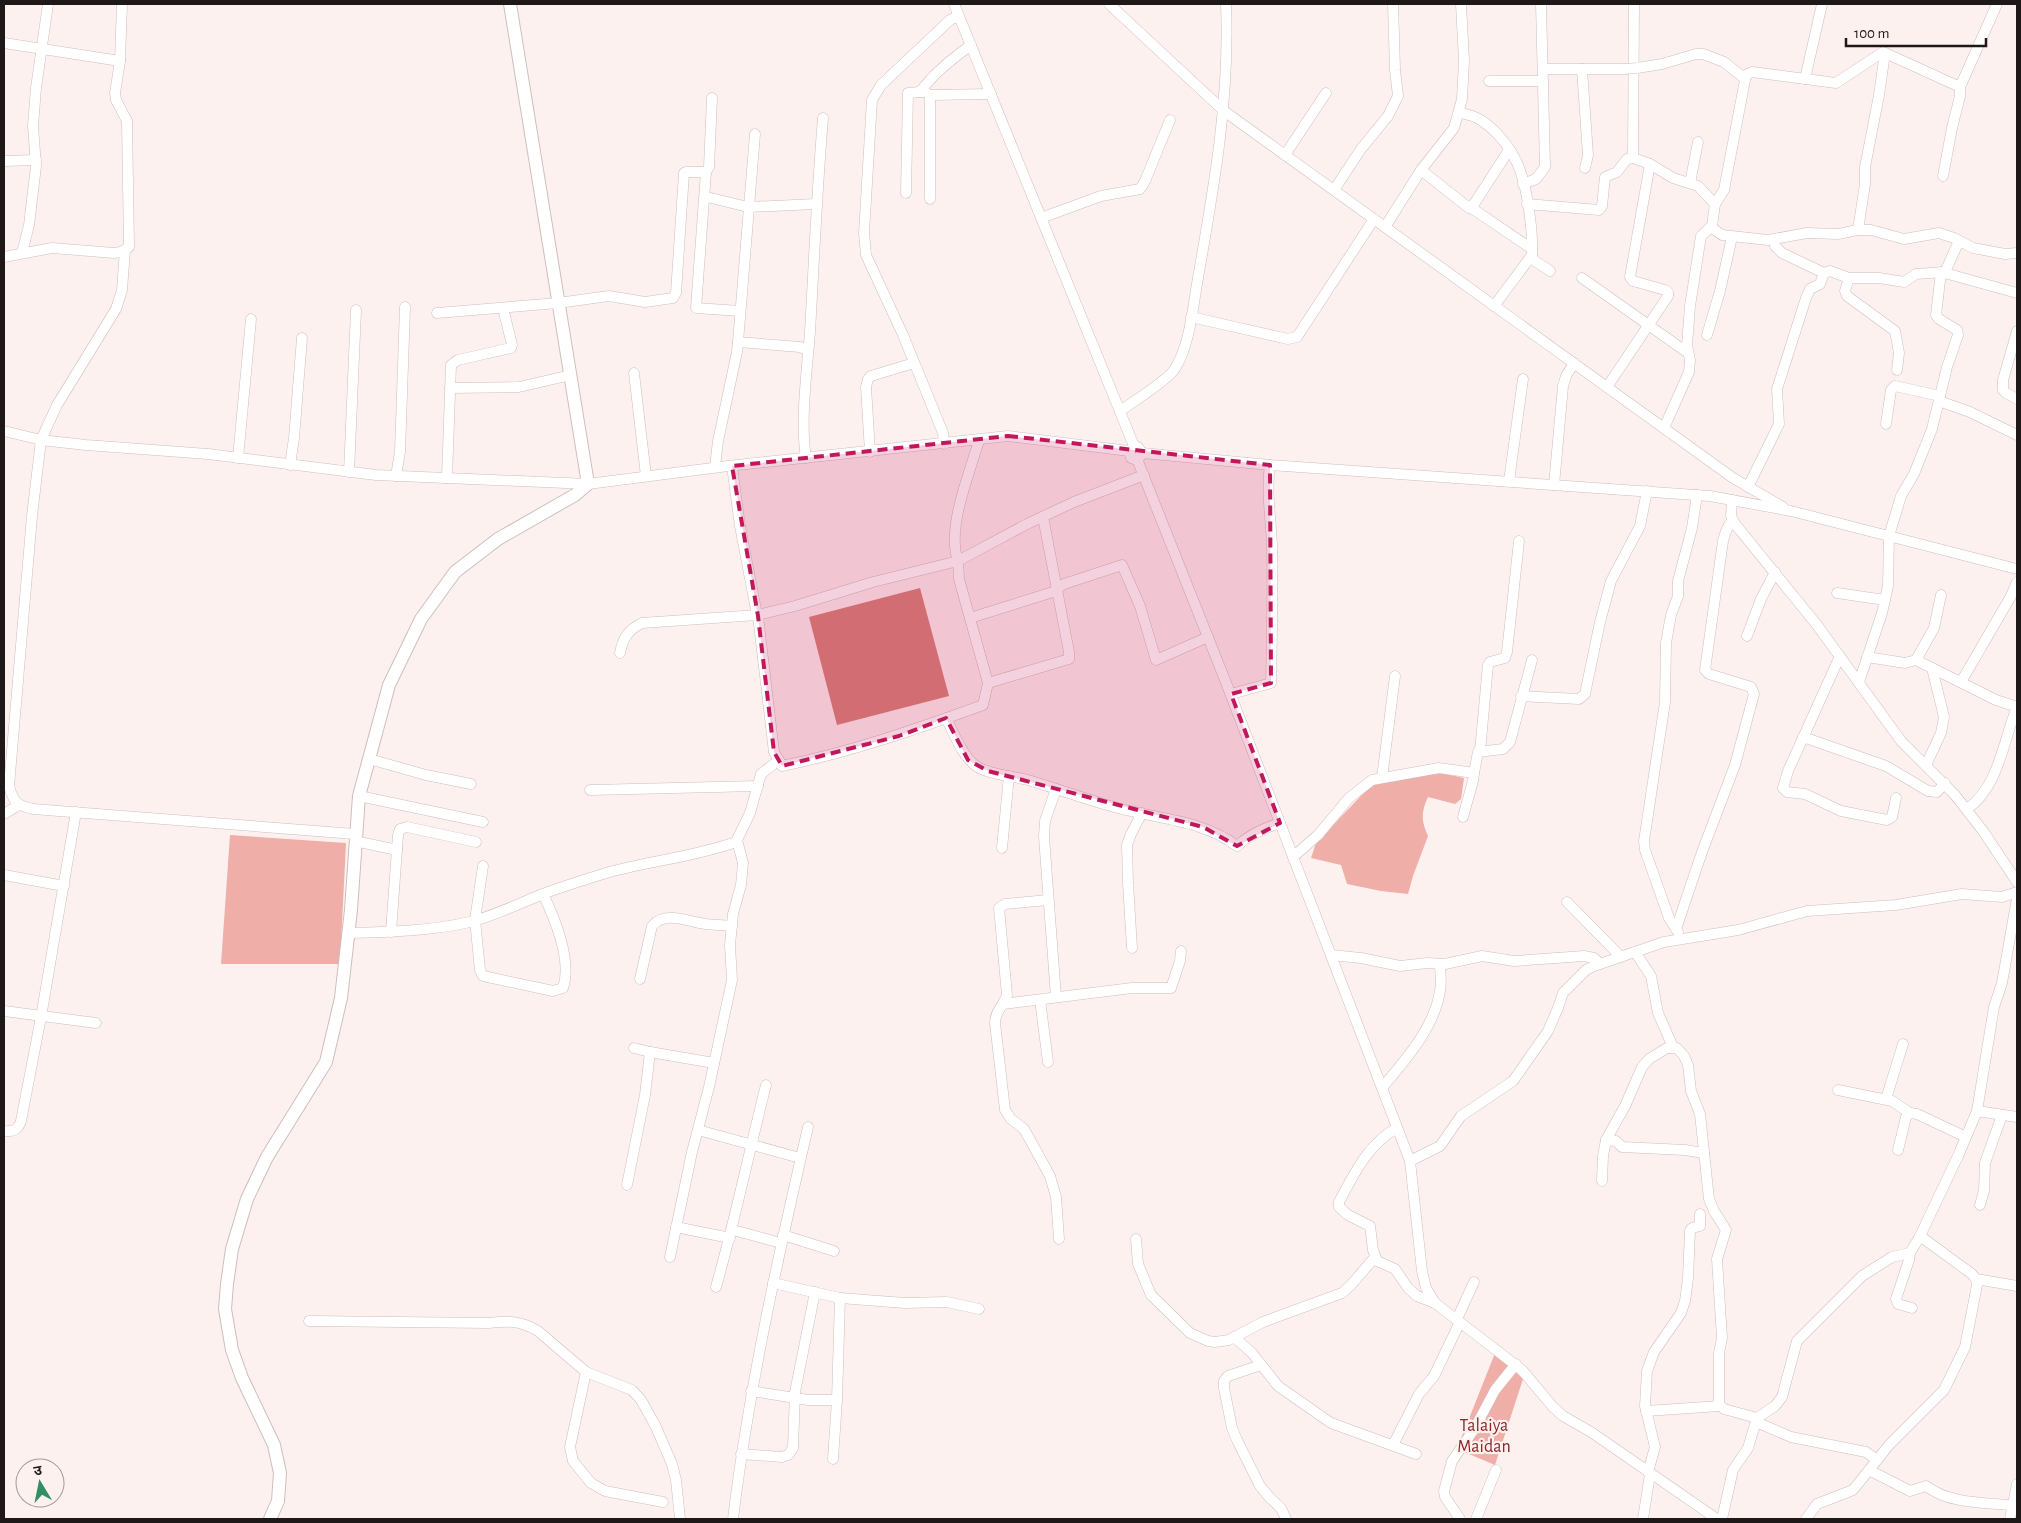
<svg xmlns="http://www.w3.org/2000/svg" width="2021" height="1523" font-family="'Alegreya Sans','Noto Sans Devanagari',sans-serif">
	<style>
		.green { fill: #efaea7 }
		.water { fill: #d8837b }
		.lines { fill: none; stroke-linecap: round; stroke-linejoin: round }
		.minor-casing { stroke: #cdbebc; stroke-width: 11 }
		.major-casing { stroke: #cdbebc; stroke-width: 14 }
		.minor { stroke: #fff; stroke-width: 10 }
		.major { stroke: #fff; stroke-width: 12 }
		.minor-bridge-casing { stroke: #cdbebc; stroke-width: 11; stroke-linecap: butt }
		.minor-bridge { stroke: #fff; stroke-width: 10 }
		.marked { fill: #c2185b; fill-opacity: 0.2; stroke: #c2185b; stroke-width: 4; stroke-dasharray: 10 6; stroke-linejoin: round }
		.labels { text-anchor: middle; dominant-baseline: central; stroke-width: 4.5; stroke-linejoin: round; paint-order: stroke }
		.park-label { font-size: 18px; fill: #8c2726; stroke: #fdf1ef }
	</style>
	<rect width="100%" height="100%" fill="#fdf1ef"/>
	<g class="green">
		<path d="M 1436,772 L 1464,778 L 1461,799 L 1455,804 L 1428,797 C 1421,812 1421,821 1428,836 L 1413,876 L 1408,894 L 1381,891 L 1347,884 L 1341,865 L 1311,858 L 1316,843 L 1377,779 Z"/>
		<path d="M 230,835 L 346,843 L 340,964 L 221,964 Z"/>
		<path d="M 1495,1353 L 1523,1379 L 1495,1465 L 1457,1449 Z"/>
	</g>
	<path class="water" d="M 920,588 L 949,696 L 837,725 L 809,617 Z"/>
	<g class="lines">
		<defs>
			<g id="minor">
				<path d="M 954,4 L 1134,446"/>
				<path d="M 1109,4 L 1224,111 L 1733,478 L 1783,507"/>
				<path d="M 4,43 L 120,61"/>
				<path d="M 1637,68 L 1662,64 L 1696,54 L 1703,54 L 1724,62 L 1744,78"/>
				<path d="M 1543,69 L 1625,69"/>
				<path d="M 1582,69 L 1588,155 L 1585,168"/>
				<path d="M 1805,79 L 1822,4"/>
				<path d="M 1489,81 L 1543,81"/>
				<path d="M 919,92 L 925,92 L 930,95 L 930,199"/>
				<path d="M 930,95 L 991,94"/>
				<path d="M 1459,112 C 1464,114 1472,115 1477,118 C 1491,125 1507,143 1514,157 C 1527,179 1533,230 1532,255 L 1494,306"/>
				<path d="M 755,134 L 738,342 L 800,347 L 808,350"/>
				<path d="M 1285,155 L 1326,93"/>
				<path d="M 1633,158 L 1634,4"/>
				<path d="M 4,161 L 36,160"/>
				<path d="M 1421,170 L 1469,208 L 1474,204 L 1509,150"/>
				<path d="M 706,172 L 696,308 L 740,311"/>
				<path d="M 1943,176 L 1952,128 L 1960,96 L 1960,87"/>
				<path d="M 1690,183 L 1698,142"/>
				<path d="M 1523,184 L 1536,179 L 1545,167 L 1541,4"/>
				<path d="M 1334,190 L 1361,149 L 1388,116 L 1398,96 L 1395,70 L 1393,4"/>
				<path d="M 906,193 L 908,93 L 920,92 C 934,73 952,59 971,45"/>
				<path d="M 711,198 L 748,207 L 816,204"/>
				<path d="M 1527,204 L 1599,210 L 1602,206 L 1605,177 L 1617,172 L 1627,159 L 1633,158 L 1650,164 L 1673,178 L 1698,186 L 1715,204"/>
				<path d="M 1470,207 L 1532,249"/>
				<path d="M 1041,218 L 1101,196 L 1140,189 L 1145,181 L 1170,120"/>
				<path d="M 1385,227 L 1421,170 L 1454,128 L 1462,99 L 1464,61 L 1461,4"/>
				<path d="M 1711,227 L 1722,235 L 1768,240 L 1807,233 L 1838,234 L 1858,230 L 1871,230 L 1904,239 L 1939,233 L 1954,238 L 1973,248 L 2005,254 L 2017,253"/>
				<path d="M 1858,230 L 1865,184 L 1865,167 L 1879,95 L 1885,53"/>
				<path d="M 1775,246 L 1782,253 L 1824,273"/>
				<path d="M 125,250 L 122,290 L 116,309 L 57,405 L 41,440 L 32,516 L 9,786 C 14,803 16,805 33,809 L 355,834"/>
				<path d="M 22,253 L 29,225 L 36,166 L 33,126 L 36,88 L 48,4"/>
				<path d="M 1532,255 L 1532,259 L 1550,271"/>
				<path d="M 4,257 L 52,248 L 114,253 L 121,252 L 129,247 L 127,121 L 116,100 L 115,93 L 120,61 L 122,4"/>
				<path d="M 1582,278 L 1688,353"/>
				<path d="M 1849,278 L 1845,291 L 1847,296 L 1895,331 L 1899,353 L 1897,370"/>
				<path d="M 437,313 L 558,303 L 609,296 L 645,302 L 673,298 L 676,293 L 684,173 L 686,172 L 706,172 L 709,167 L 712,98"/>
				<path d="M 1191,317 L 1288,339 L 1297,337 L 1374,219"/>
				<path d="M 2017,331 L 2003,380 L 2003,390 L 2006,393 L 2017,399"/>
				<path d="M 1707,335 L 1720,291 L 1732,237"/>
				<path d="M 634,373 L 646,476"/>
				<path d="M 1607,387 L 1668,296 L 1668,292 L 1665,290 L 1633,281 L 1630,277 L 1650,164"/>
				<path d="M 450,388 L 519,387 L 571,375"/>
				<path d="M 1939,401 L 1970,412 L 2017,435"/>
				<path d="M 1120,411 C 1134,401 1164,383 1174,370 C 1190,347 1193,305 1198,278 C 1214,187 1230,97 1226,4"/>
				<path d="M 1886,424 L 1891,390 L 1895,386 L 1940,396"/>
				<path d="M 1664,428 L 1689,372 L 1690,360 L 1687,345 L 1690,306 L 1701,236 L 1712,226 L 1715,204 L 1724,190 L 1746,75 L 1752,72 L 1836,83 L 1883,52 L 1960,87 L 1997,4"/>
				<path d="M 4,431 L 41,440 L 86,445 L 208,454 L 376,475 L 588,484 L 728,466 L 1008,436 L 1129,451 L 1134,446 L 1138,447 L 1142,453 L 1140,457 L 1134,459 L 1131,458 L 1129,451"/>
				<path d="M 979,440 C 970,473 946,528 958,561 L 1027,524 L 1074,502 L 1144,475"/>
				<path d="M 944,444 L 943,433 L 903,335 L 866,255 L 864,233 L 872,100 L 881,85 L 950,20 L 959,16"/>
				<path d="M 870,452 L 866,387 L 868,379 L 871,376 L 914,363"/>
				<path d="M 1142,453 L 1270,465 L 1710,496 L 1791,511 L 2017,569"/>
				<path d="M 238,458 L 251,319"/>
				<path d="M 806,458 C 800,421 807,370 810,332 C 814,261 817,189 823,118"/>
				<path d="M 1137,459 L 1225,680 L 1410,1161 L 1422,1271 L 1426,1288 L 1435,1303 L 1522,1370 L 1553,1407 L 1563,1416 L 1591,1432 L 1717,1519"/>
				<path d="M 290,465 L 294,438 L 302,338"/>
				<path d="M 715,467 L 718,441 L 737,352 L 738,342"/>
				<path d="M 349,472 L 356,310"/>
				<path d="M 396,476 L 400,452 L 405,307"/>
				<path d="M 447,478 L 451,365 L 458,360 L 511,348 L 512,345 L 503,308"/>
				<path d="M 1509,481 L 1523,379"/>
				<path d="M 1554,485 L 1563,386 L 1566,376 L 1574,363"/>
				<path d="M 1748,487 L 1779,424 L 1777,389 L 1806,298 L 1810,289 L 1820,284 L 1824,273 L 1830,271 L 1849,278 L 1879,278 L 1904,282 L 1916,274 L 1945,272 L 1959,241"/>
				<path d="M 1732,500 L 1731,516 L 1735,524 L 1817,625 L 1901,741 L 1955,795 L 1983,831 L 2017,882"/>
				<path d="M 1837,593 L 1885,600"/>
				<path d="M 970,618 L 1053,592 L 1064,584 L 1122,565 L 1140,606 L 1156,660 L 1208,637"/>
				<path d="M 1747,636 L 1761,599 L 1775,572"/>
				<path d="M 620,653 C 623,638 628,630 642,623 L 757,615 L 795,606 L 873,582 L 958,561 L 959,579 L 988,683 L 983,705 C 917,729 851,752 782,766 L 774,752 L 758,616 L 757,615 L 740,526 L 732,466"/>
				<path d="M 1840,656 L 1788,771 L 1783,788 L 1787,792 L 1805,794 L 1841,811 L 1887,820 L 1892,817 L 1896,798"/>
				<path d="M 1867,657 L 1905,663 L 1916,660 L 1934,628 L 1941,595"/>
				<path d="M 1916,660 L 1996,700 L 2017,707"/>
				<path d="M 1859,682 L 1882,613 L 1888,586 L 1889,536 L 1901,496 L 1914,474 L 1932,429 L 1947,367 L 1958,335 L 1957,330 L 1939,319 L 1936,315 L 1941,272 L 2017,293"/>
				<path d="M 1961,682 L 2011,596 L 2017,582"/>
				<path d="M 988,683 L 1069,659 L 1069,652 L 1043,517"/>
				<path d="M 1231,694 L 1271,683 C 1272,637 1273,591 1272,545 C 1271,518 1266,492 1270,465"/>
				<path d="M 1521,696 L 1579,699 L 1585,694 L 1600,622 L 1611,581 L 1640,526 L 1647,491"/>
				<path d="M 946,718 C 954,733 962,756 976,766 C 990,775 1012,776 1028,780 C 1058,789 1088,800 1118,808 C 1158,819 1203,820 1237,846 C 1250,834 1264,828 1280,823"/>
				<path d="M 1803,737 L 1886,766 L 1928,791 L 1937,792 L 1945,783"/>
				<path d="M 1480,751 L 1488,665 L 1490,662 L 1505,658 L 1507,652 L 1519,541"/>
				<path d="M 369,759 L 426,775 L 471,784"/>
				<path d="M 1926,765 L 1941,733 L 1944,717 L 1932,668"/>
				<path d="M 1474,773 L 1478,752 L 1503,749 L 1510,742 L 1532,660"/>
				<path d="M 1382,778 L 1395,676"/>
				<path d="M 1056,789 L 1045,821 L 1044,837 L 1056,997"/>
				<path d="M 590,790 L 758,786"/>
				<path d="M 359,796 L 483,822"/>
				<path d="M 1967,809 C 1999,787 2003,741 2017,707"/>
				<path d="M 4,814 L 19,805"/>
				<path d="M 355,841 L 397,850"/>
				<path d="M 1002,848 L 1009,776"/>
				<path d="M 1293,857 L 1318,835 L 1349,798 L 1372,780 L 1439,768 L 1474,773 L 1473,781 L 1463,817"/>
				<path d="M 483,866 L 475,920 L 480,970 L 483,976 L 553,991 L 563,988 C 572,961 555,919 543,894"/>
				<path d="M 4,875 L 64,886"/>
				<path d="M 1048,900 L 1005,904 L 999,908 L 1007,995 C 1004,1005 995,1011 995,1023 L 1005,1110 L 1011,1119 L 1024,1129 L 1050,1176 L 1056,1197 L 1059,1239"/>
				<path d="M 1567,902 L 1621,957"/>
				<path d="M 1676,929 L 1702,852 L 1735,765 L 1754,694 L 1751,687 L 1709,674 L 1705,670 L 1723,541 L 1726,531 L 1732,520"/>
				<path d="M 391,932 L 398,835 L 400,829 L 407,827 L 476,842"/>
				<path d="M 1678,932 L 1669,918 L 1645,850 L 1644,841 L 1665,702 L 1666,643 L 1671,615 L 1678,596 L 1678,581 L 1692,528 L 1697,495"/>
				<path d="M 348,933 C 389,932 430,931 470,922 C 497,915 522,902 548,892 C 567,885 587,879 606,873 C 649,861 694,857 736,842 L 750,813 L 761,774 L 779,760"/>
				<path d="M 1132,948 L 1128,883 L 1127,845 L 1131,834 L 1142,813"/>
				<path d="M 1635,952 L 1651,976 L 1658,1013 L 1673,1047"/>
				<path d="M 1331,955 L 1361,958 L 1400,966 L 1427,963 L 1445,964 L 1482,956 L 1514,961 L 1584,956 L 1594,958 L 1600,964"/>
				<path d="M 640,979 L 652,926 C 666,910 688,922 705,924 C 714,925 723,925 732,926"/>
				<path d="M 1040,1000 L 1048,1062"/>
				<path d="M 1003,1004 L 1132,988 L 1171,988 L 1180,961 L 1181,951"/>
				<path d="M 4,1011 L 96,1023"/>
				<path d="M 634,1048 L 650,1052 L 714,1063"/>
				<path d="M 1382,1088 C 1405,1060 1434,1029 1440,991 C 1442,982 1440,973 1440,964"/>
				<path d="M 1838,1090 L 1892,1101 L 1910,1113"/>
				<path d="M 1886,1099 L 1903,1044"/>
				<path d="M 1977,1111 L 2017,1117"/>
				<path d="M 1397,1128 C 1368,1144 1354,1174 1339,1202 L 1339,1207 L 1348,1215 L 1370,1226 L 1373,1250 L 1377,1261 L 1395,1269 L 1408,1288 L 1417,1296 L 1435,1303"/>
				<path d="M 698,1130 L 800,1158"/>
				<path d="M 4,1131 C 13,1132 18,1130 21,1121 L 41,1017 L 76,812"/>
				<path d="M 1606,1140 L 1616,1141 L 1622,1147 L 1685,1150 L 1704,1153"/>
				<path d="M 1898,1150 L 1906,1117 L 1910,1113 L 1917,1114 L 1966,1137"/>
				<path d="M 1410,1161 L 1440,1146 L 1461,1116 L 1513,1081 L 1548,1031 L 1558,1008 L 1563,993 L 1586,970 L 1594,966 L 1664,942 L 1738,930 L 1807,911 L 1896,905 L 1962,894 L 2002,897 L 2017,892"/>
				<path d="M 1602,1181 L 1603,1156 L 1606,1140 L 1625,1106 L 1642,1067 L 1649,1059 L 1667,1048 L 1677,1048 L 1684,1056 L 1688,1065 L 1691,1091 L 1700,1114 L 1709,1199 L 1714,1211 L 1726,1230 L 1717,1259 L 1722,1338 L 1719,1353 L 1719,1404 L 1724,1409 L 1757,1418"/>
				<path d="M 627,1185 L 645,1095 L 650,1052"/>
				<path d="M 1980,1205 L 1984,1191 L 1985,1163 L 2002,1115"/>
				<path d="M 676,1227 L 730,1238"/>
				<path d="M 733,1230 L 781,1243"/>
				<path d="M 783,1235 L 834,1251"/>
				<path d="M 1136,1239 L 1138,1264 L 1151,1295 L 1190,1333 L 1208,1341 L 1215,1342 L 1229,1340 L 1263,1322 L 1342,1293 L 1351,1285 L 1375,1257"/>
				<path d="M 1910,1253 L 1909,1260 L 1896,1299 L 1898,1304 L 1912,1308"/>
				<path d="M 670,1257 L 692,1152 L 709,1087 L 732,980 L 730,945 L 733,914 L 741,885 L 743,863 L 737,840"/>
				<path d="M 1976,1279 L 2017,1286"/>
				<path d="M 773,1283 L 840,1298 L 905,1303 L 947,1302 L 979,1309"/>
				<path d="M 716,1287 C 735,1220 749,1152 766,1085"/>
				<path d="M 1457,1319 L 1474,1282"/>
				<path d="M 309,1321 L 488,1323 C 509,1321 519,1320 538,1331 L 586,1372 L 632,1390 L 641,1400 L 655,1425 L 672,1464 L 676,1480 L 680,1519"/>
				<path d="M 1234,1337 L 1252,1353 L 1278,1386 L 1331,1423 L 1416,1454"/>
				<path d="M 1261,1365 L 1228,1376 L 1224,1381 L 1224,1388 L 1232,1428 L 1237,1440 L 1260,1486 L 1270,1498 L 1281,1508 L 1286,1519"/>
				<path d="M 586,1372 L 570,1447 L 573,1461 L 591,1483 L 605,1491 L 663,1502"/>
				<path d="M 751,1391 L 808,1400 L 837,1400"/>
				<path d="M 1646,1411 L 1720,1406"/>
				<path d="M 1756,1422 L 1791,1437 L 1866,1452 L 1877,1460"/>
				<path d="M 1393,1445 L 1419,1394 L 1434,1376 L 1460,1322"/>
				<path d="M 741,1454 L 782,1457 L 788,1455 L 793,1448 L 795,1392 L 815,1292"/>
				<path d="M 833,1459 L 837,1400 L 840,1298"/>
				<path d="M 1869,1470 L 1910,1491 L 1926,1486 C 1951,1505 1987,1502 2017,1506"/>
				<path d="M 1648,1472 L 1655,1447 L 1645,1406 L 1647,1371 L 1654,1352 L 1681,1313 L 1685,1301 L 1688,1278 L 1690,1231 L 1692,1228 L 1700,1226 L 1700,1214"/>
				<path d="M 733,1519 C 749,1387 778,1257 808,1127"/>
				<path d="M 1460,1519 L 1445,1497 L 1444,1491 L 1452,1461 L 1475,1428 L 1495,1390 L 1516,1364"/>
				<path d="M 1476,1519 L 1496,1470"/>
				<path d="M 1643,1519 L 1650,1474"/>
				<path d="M 1722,1519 L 1733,1470 L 1748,1448 L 1757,1418 L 1775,1406 L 1782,1397 L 1797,1341 L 1862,1276 L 1892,1257 L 1910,1253 L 1920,1236"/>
				<path d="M 1806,1519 L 1817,1504 L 1853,1490 L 1889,1445 L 1944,1390 L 1965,1347 L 1977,1285 L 1976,1279 L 1972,1274 L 1920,1236 L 1958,1156 L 1977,1111 L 1994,1007 L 2002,983 L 2017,898"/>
				<path d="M 2010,1519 L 2017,1484"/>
			</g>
			<path id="major" d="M 270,1519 L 278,1501 L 280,1473 L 274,1445 L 242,1378 L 232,1350 L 225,1309 L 227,1284 L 232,1249 L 247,1199 L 267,1157 L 326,1062 L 341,998 L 351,910 L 359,796 L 389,685 L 421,619 L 455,572 L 498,539 L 575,495 L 588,484 L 510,4"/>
		</defs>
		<use href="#minor" class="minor-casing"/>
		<use href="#major" class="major-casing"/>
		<use href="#minor" class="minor"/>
		<use href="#major" class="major"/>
		<defs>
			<path id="minor-bridge" d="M 1625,69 L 1637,68"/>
		</defs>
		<use href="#minor-bridge" class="minor-bridge-casing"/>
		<use href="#minor-bridge" class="minor-bridge"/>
	</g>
	<path class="marked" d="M 1008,436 L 1270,465 L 1271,683 L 1231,694 L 1280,823 L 1237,846 L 1203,827 L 988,771 L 968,760 L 946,718 L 899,736 L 782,766 L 774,752 L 758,616 L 732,466 Z"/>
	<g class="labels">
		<g class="park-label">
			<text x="1484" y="1426">Talaiya<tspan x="1484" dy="21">Maidan</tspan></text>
		</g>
	</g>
	<rect width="2021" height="1523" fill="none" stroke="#1e1818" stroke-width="10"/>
	<g transform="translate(40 1483) rotate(350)"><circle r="24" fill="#fdf1ef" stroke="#a49a99"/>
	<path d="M0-4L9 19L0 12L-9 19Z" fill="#318f66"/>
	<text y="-8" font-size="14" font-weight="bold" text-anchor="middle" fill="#1e1818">उ</text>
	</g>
	<path d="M1846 38v8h140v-8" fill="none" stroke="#1e1818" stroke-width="2.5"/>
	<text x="1854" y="38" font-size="15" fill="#1e1818" stroke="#fdf1ef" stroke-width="4" paint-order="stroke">100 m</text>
</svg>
